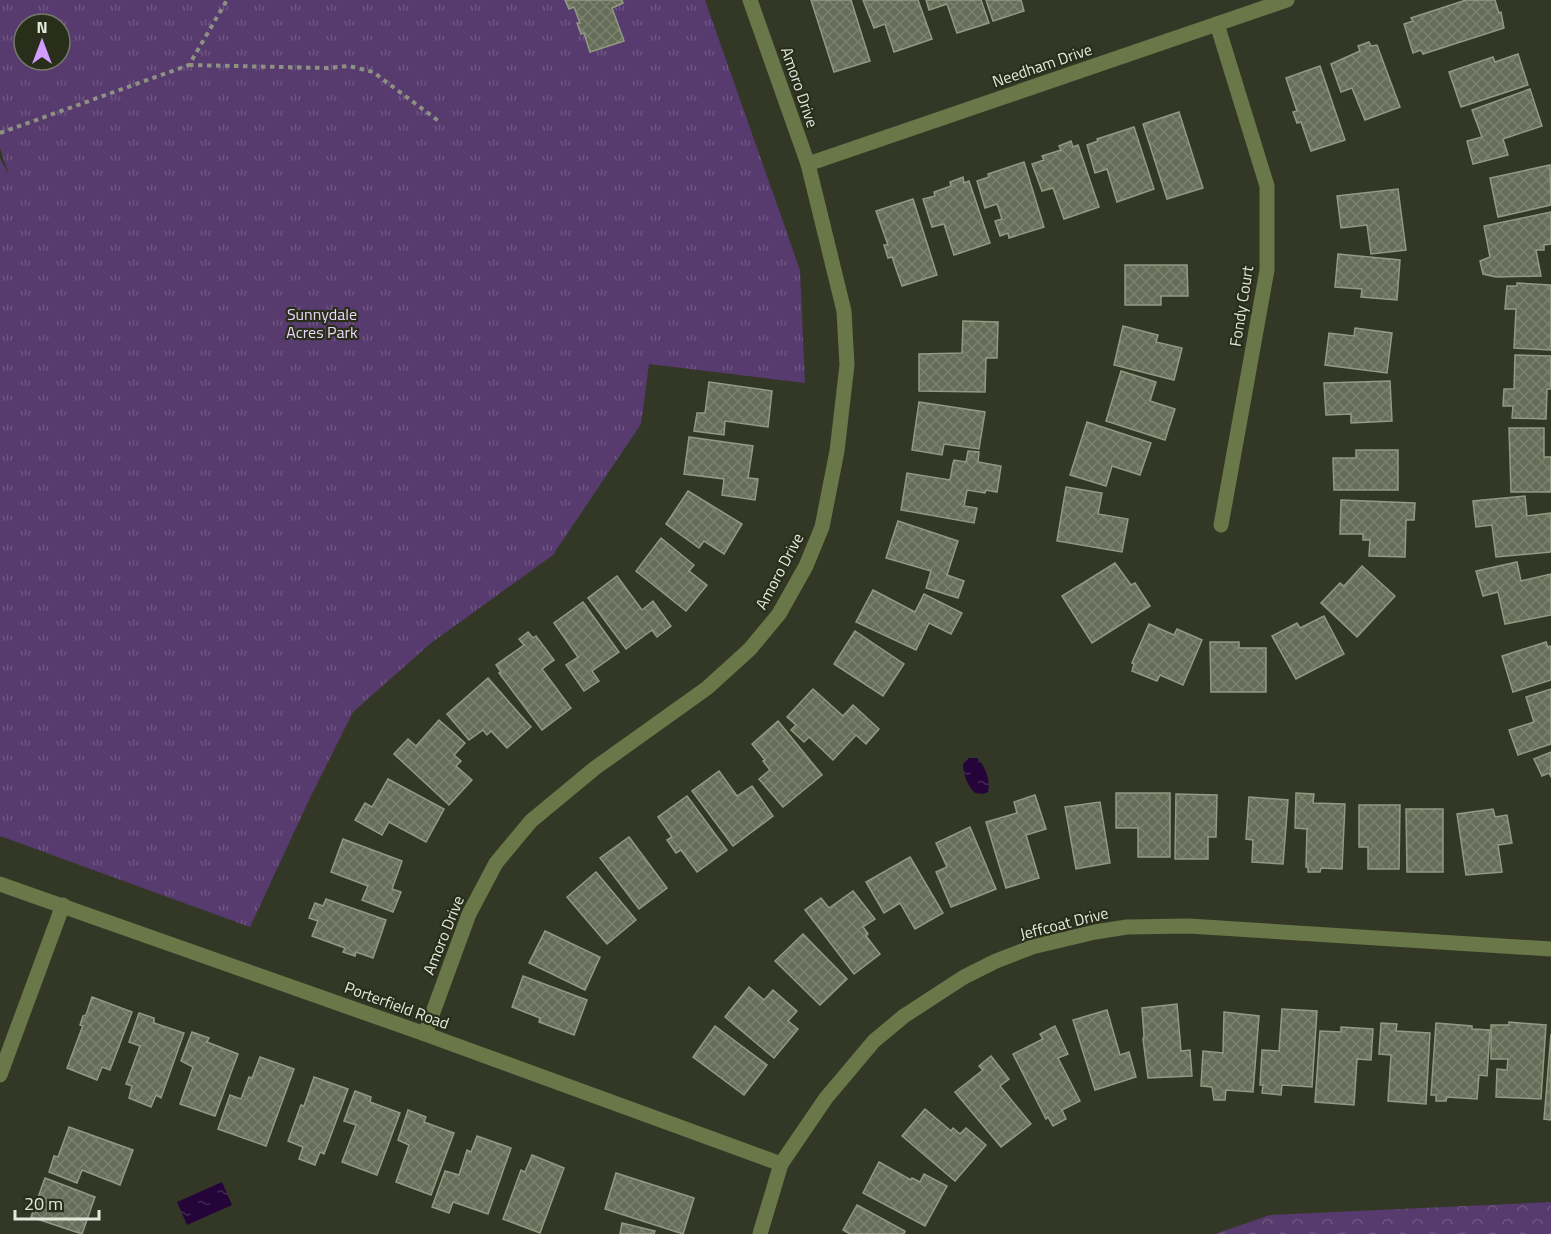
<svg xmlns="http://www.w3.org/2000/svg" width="1551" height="1234" font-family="'Titillium Web',sans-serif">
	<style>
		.forest { fill: url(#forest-crowns) }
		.park { fill: url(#park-tufts); fill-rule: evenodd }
		.water { fill: url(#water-ripples) }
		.building { fill: url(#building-cross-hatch); stroke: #929a83; stroke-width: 1.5 }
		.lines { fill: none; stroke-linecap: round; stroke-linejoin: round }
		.path { stroke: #8c9182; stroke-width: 4; stroke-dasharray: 4.5 4.5; stroke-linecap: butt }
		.minor { stroke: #6a7748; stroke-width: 15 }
		.labels { text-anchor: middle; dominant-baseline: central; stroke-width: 4.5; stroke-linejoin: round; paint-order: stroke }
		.street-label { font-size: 16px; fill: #e5e9dd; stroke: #292e1b }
		.park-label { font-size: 16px; fill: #e9d7fa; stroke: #292e1b }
	</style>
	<defs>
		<pattern id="forest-crowns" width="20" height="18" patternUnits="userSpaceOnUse" patternTransform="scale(1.5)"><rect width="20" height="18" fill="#573a6e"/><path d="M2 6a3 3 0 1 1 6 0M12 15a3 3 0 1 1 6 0" fill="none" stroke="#6f5682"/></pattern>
		<pattern id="park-tufts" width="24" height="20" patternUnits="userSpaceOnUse" patternTransform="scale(1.5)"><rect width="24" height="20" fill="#573a6e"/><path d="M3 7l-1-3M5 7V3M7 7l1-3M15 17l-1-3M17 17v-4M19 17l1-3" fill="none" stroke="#6f5682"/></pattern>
		<pattern id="water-ripples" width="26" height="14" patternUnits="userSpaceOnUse" patternTransform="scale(1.5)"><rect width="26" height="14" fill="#250439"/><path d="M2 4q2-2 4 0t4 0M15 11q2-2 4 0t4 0" fill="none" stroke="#442955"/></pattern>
		<pattern id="building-cross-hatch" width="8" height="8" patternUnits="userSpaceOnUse" patternTransform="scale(1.5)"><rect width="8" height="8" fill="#666d58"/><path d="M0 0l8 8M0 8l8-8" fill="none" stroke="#7c8270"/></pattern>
	</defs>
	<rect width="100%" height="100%" fill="#323825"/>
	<path class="forest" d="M 1551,1202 L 1551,1234 L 1215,1234 L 1270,1215 Z"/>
	<path class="park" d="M 0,0 L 705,0 L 800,270 L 805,383 L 649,364 L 641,424 L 553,555 L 431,643 L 353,712 L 309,800 L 250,927 L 0,836 L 0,158 L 9,175 L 0,148 ZM 24,24 L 60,24 L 60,60 L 24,60 Z"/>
	<g class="water">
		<path d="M 969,758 L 977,758 C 985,766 991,781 988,792 L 983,794 L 975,793 C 968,787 963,774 963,764 Z"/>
		<path d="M 222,1182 L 232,1205 L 187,1225 L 177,1202 Z"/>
	</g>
	<g class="building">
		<path d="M 565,0 L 622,0 L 623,3 L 612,8 L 624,41 L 590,52 L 584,33 L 581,34 L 577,23 L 580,23 L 574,7 L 569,9 Z"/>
		<path d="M 811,0 L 851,0 L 870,61 L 834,72 Z"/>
		<path d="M 863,0 L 918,0 L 932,39 L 894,52 L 885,24 L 874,28 Z"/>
		<path d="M 926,0 L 981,0 L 989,23 L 957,33 L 947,4 L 929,10 Z"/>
		<path d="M 986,0 L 1021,0 L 1024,11 L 993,21 Z"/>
		<path d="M 1466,0 L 1495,0 L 1499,13 L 1501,12 L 1504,28 L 1423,54 L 1421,50 L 1413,53 L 1404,24 L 1413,21 L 1411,18 Z"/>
		<path d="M 1369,42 L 1371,46 L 1377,45 L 1400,107 L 1365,120 L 1352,88 L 1341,92 L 1331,64 L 1360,51 L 1358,46 Z"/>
		<path d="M 1518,54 L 1528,85 L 1461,107 L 1449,72 L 1493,57 L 1495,62 Z"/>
		<path d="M 1320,66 L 1345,140 L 1311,151 L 1301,122 L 1297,123 L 1293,112 L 1297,111 L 1286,78 Z"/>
		<path d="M 1530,89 L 1542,126 L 1503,139 L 1508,155 L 1473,164 L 1467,141 L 1482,137 L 1472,110 Z"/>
		<path d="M 1179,112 L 1203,188 L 1167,199 L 1143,124 Z"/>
		<path d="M 1134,127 L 1154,189 L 1117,202 L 1107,169 L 1095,173 L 1087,145 L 1098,141 L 1097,139 Z"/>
		<path d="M 1071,141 L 1073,147 L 1078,145 L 1099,207 L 1064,219 L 1053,188 L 1042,191 L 1032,164 L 1044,160 L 1042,156 L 1061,150 L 1059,146 Z"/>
		<path d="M 1024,162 L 1044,227 L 1009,238 L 1008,233 L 1000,236 L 995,221 L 1002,219 L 997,204 L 985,208 L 977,181 L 989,177 L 988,174 Z"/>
		<path d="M 1550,165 L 1551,205 L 1498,217 L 1490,178 Z"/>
		<path d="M 963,177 L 964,183 L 969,181 L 990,243 L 954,255 L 944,224 L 932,227 L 923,199 L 935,196 L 934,192 L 951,186 L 950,182 Z"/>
		<path d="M 1398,189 L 1406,250 L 1371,254 L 1367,225 L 1341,228 L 1337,196 Z"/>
		<path d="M 913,199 L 937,275 L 902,286 L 892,257 L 888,258 L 887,255 L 884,245 L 888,245 L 876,211 Z"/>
		<path d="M 1551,212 L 1551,244 L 1544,245 L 1544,250 L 1536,250 L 1541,276 L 1496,277 L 1483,274 L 1480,261 L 1490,257 L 1484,226 Z"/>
		<path d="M 1338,254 L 1400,260 L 1397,300 L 1361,297 L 1362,289 L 1335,287 Z"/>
		<path d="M 1125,265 L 1187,265 L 1188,296 L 1161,296 L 1161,305 L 1125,305 Z"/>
		<path d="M 1517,283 L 1551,285 L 1551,350 L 1514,348 L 1516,309 L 1505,309 L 1507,286 L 1517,286 Z"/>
		<path d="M 963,321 L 998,322 L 997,358 L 986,358 L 985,392 L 919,391 L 919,354 L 962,353 Z"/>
		<path d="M 1123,326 L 1158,335 L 1156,342 L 1182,348 L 1174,380 L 1114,365 Z"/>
		<path d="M 1355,328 L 1392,333 L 1387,373 L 1325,365 L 1329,333 L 1354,336 Z"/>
		<path d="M 1515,355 L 1551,356 L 1551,389 L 1547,389 L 1546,419 L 1512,418 L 1513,406 L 1503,406 L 1504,389 L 1514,389 Z"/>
		<path d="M 1121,371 L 1156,382 L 1150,401 L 1175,409 L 1165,440 L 1106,421 Z"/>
		<path d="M 1390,381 L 1392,421 L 1351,423 L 1351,414 L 1326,415 L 1324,383 Z"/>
		<path d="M 709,382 L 772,391 L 768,427 L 725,421 L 724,435 L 694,431 L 697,413 L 705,413 Z"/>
		<path d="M 919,402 L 985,412 L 979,449 L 944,444 L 942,455 L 912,450 Z"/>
		<path d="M 1087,422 L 1151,443 L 1140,475 L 1112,466 L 1106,486 L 1070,475 Z"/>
		<path d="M 1509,428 L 1544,428 L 1544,457 L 1551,457 L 1551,492 L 1511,492 Z"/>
		<path d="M 689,437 L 753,446 L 748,478 L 758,479 L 755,500 L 722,495 L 724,479 L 684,474 Z"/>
		<path d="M 1356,450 L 1398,450 L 1398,490 L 1334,490 L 1333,458 L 1356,458 Z"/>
		<path d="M 968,451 L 979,452 L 978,462 L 1001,466 L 997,492 L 986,490 L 985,493 L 967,490 L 964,506 L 977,508 L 974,523 L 901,510 L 907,473 L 950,480 L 953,463 L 954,460 L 966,462 Z"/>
		<path d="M 1066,487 L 1102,493 L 1098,514 L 1128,519 L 1122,552 L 1057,541 Z"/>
		<path d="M 688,491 L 742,524 L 724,554 L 704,541 L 699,548 L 666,524 Z"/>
		<path d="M 1525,496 L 1527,516 L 1551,513 L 1551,552 L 1496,557 L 1492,525 L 1476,527 L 1473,501 Z"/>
		<path d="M 1341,500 L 1415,503 L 1414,520 L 1406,520 L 1405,557 L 1369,556 L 1370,540 L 1363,540 L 1363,534 L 1340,534 Z"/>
		<path d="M 898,521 L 958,541 L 947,575 L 964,581 L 958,598 L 926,588 L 931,571 L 886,558 Z"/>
		<path d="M 661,538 L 694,565 L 689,571 L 707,585 L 686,611 L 636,571 Z"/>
		<path d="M 1517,562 L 1521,581 L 1551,574 L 1551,615 L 1505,624 L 1498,592 L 1483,596 L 1476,571 Z"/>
		<path d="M 1115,563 L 1131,585 L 1135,583 L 1150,606 L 1092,643 L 1062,596 Z"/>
		<path d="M 1362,566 L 1395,596 L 1357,637 L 1321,603 L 1340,583 L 1344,586 Z"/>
		<path d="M 617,576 L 642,610 L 653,601 L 671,626 L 657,637 L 652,630 L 626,649 L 588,598 Z"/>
		<path d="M 873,590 L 915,612 L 924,594 L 962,613 L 951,634 L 929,623 L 916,650 L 856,622 Z"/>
		<path d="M 583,602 L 619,652 L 592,671 L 599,681 L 584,691 L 566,665 L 578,657 L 554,623 Z"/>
		<path d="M 1324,616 L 1344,654 L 1296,679 L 1272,636 L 1297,623 L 1300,628 Z"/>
		<path d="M 1149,624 L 1174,635 L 1177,629 L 1202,640 L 1183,685 L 1160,675 L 1157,681 L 1132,671 L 1134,664 L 1132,663 Z"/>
		<path d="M 855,631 L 904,664 L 883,696 L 834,664 Z"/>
		<path d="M 528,632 L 533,638 L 536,636 L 554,660 L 542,669 L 571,708 L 542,730 L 499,673 L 501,672 L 496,665 L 524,645 L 519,639 Z"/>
		<path d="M 1210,642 L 1239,642 L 1239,648 L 1266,648 L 1266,692 L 1211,692 Z"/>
		<path d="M 1546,642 L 1548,647 L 1551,646 L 1551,680 L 1513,692 L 1502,656 Z"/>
		<path d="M 488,678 L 531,727 L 507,748 L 491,731 L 487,735 L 483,730 L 469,740 L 447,714 Z"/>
		<path d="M 813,689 L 843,716 L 853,705 L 879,729 L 866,744 L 856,735 L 833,760 L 809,737 L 804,742 L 791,730 L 796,725 L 787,717 Z"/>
		<path d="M 1551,689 L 1551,744 L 1518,755 L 1509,730 L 1534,722 L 1526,697 Z"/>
		<path d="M 439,720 L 465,743 L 454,755 L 461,761 L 456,766 L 472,780 L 449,805 L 394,754 L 408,739 L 416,746 Z"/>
		<path d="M 778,721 L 822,775 L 783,807 L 759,779 L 770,770 L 763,761 L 765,760 L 752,744 Z"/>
		<path d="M 1551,752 L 1551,777 L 1549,773 L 1542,776 L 1534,759 Z"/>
		<path d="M 719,771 L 737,796 L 752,786 L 773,816 L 733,846 L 692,791 Z"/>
		<path d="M 388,779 L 444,809 L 426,842 L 389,822 L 382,835 L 355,820 L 365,803 L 372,807 Z"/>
		<path d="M 1116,793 L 1170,793 L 1170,857 L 1138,857 L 1138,828 L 1116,828 Z"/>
		<path d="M 1296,793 L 1314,794 L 1313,803 L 1345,804 L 1342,869 L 1321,868 L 1320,872 L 1308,872 L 1308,867 L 1306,867 L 1307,829 L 1295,828 Z"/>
		<path d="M 1176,794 L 1217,795 L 1216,837 L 1208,837 L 1208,859 L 1175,859 Z"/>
		<path d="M 1035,795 L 1046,829 L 1026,835 L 1039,878 L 1006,888 L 986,822 L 1017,813 L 1014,802 Z"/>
		<path d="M 687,796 L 727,850 L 697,872 L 681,850 L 676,853 L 667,840 L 672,837 L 658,817 Z"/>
		<path d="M 1249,797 L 1288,800 L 1283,864 L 1252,862 L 1253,840 L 1246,839 Z"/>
		<path d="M 1100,802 L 1110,863 L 1076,869 L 1065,807 Z"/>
		<path d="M 1359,805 L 1400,805 L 1399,869 L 1368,869 L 1368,847 L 1359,847 Z"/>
		<path d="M 1406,809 L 1443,809 L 1443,872 L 1407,872 Z"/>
		<path d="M 1493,809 L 1495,817 L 1507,815 L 1512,843 L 1498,845 L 1502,872 L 1466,875 L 1457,814 Z"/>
		<path d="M 970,827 L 996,889 L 951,907 L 936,872 L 947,867 L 936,843 Z"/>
		<path d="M 629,837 L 667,888 L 639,909 L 600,858 Z"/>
		<path d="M 343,839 L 402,861 L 392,889 L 401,892 L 393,912 L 362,900 L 368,886 L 331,872 Z"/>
		<path d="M 910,857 L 943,913 L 915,929 L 900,903 L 884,913 L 866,882 Z"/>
		<path d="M 596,872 L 636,920 L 607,944 L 567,897 Z"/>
		<path d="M 853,891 L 875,919 L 863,927 L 868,934 L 866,936 L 880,954 L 854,974 L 805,910 L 821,898 L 829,908 Z"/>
		<path d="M 326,899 L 386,920 L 373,958 L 356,952 L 355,956 L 343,952 L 345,948 L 312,936 L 318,921 L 309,918 L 315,903 L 323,906 Z"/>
		<path d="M 545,931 L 600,957 L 585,990 L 529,963 Z"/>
		<path d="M 803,934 L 847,979 L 820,1005 L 775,961 Z"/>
		<path d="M 523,976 L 587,1000 L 574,1035 L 539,1022 L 540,1018 L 512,1007 Z"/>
		<path d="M 749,987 L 764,1000 L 773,990 L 797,1011 L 788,1021 L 798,1029 L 774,1058 L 725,1017 Z"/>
		<path d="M 92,997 L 132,1012 L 110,1070 L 102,1067 L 97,1080 L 67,1068 L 82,1028 L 83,1026 L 80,1025 L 83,1016 L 86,1015 Z"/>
		<path d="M 1177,1004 L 1181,1051 L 1190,1050 L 1192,1076 L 1148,1078 L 1143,1039 L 1144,1036 L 1142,1008 Z"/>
		<path d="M 1282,1009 L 1317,1011 L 1312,1087 L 1282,1085 L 1281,1095 L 1262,1093 L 1263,1085 L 1260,1085 L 1262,1050 L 1279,1051 Z"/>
		<path d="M 1107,1010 L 1120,1055 L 1129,1052 L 1136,1077 L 1095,1090 L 1073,1020 Z"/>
		<path d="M 1224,1012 L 1259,1016 L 1253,1092 L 1226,1090 L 1225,1100 L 1214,1100 L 1212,1087 L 1201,1086 L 1203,1051 L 1223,1053 Z"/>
		<path d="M 139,1013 L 154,1018 L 154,1023 L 184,1033 L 161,1098 L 156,1095 L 151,1107 L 129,1098 L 132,1086 L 126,1084 L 140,1046 L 129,1042 Z"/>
		<path d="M 1509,1022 L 1546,1025 L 1541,1099 L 1496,1097 L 1497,1069 L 1507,1070 L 1508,1059 L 1491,1059 L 1491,1025 L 1509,1025 Z"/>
		<path d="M 1381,1023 L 1397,1024 L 1396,1031 L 1430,1033 L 1426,1104 L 1388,1101 L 1391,1055 L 1379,1054 Z"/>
		<path d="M 1436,1023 L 1472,1026 L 1472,1029 L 1490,1030 L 1487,1076 L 1479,1075 L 1477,1099 L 1447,1097 L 1446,1101 L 1436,1101 L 1436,1095 L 1431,1095 Z"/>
		<path d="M 715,1026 L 767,1065 L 744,1095 L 693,1057 Z"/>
		<path d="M 1055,1026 L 1068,1054 L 1058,1058 L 1080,1101 L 1062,1110 L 1066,1119 L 1053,1126 L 1048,1117 L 1046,1119 L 1013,1054 L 1043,1039 L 1040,1034 Z"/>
		<path d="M 1341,1027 L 1373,1029 L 1371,1060 L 1357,1059 L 1354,1105 L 1315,1102 L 1320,1031 L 1341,1032 Z"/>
		<path d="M 192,1032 L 209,1038 L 207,1042 L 238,1054 L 215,1116 L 180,1104 L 193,1067 L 181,1061 Z"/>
		<path d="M 1551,1034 L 1551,1120 L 1544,1119 Z"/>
		<path d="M 991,1056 L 1009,1079 L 1000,1086 L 1031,1124 L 1001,1147 L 955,1092 L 983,1070 L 979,1066 Z"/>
		<path d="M 260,1057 L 294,1069 L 266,1146 L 218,1129 L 230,1095 L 241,1099 L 249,1077 L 252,1078 Z"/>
		<path d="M 314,1077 L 348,1089 L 324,1154 L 320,1152 L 315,1165 L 299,1159 L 303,1147 L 288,1141 L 301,1105 L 304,1106 Z"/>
		<path d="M 355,1091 L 371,1097 L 370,1102 L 400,1113 L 377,1175 L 342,1162 L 356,1125 L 344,1121 Z"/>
		<path d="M 925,1109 L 951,1131 L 953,1128 L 960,1134 L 966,1128 L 986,1145 L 955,1181 L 902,1136 Z"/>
		<path d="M 408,1110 L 426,1117 L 424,1122 L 454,1133 L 431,1195 L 396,1182 L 409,1145 L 398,1140 Z"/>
		<path d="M 69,1127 L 133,1150 L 120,1185 L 82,1170 L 77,1183 L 49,1172 L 54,1156 L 58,1157 Z"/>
		<path d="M 477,1136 L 511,1148 L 488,1214 L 453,1202 L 449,1213 L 432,1207 L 445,1171 L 459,1175 L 467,1150 L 471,1152 Z"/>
		<path d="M 532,1155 L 564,1168 L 540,1233 L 503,1219 L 521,1170 L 525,1172 Z"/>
		<path d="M 879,1162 L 911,1180 L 912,1178 L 920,1182 L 924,1174 L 947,1186 L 925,1226 L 863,1193 Z"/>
		<path d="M 616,1173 L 694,1198 L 683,1234 L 605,1209 Z"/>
		<path d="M 45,1178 L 95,1197 L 82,1234 L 31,1217 Z"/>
		<path d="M 857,1205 L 905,1231 L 904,1234 L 850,1234 L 843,1230 Z"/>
		<path d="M 622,1223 L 655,1231 L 654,1234 L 620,1234 Z"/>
	</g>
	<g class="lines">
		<g class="path">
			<path d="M 189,65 L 326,68 L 349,66 L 373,72 L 440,122"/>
			<path d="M 0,133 L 189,65 L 227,0"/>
		</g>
		<g class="minor">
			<path d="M 1217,24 L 1267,186 L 1267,270 L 1221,525"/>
			<path d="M 808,164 L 1287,0"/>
			<path d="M 0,884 L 425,1034 L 781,1164"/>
			<path d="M 425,1034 L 469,914 L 496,863 L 531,821 L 595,768 L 707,688 L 750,649 L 779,614 L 806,566 L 822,527 L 837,451 L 847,365 L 844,311 L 808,164 L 750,0"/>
			<path d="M 0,1075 L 63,905"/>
			<path d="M 760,1234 L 781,1164 L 826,1098 L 874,1041 L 904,1016 L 964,977 L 996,961 L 1032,947 L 1095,932 L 1127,927 L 1189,926 L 1551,949"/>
		</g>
	</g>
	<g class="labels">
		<g class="street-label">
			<text transform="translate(1042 65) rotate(-19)">Needham Drive</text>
			<text transform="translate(800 87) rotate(71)">Amoro Drive</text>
			<text transform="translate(1241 306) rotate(-81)">Fondy Court</text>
			<text transform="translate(779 571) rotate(-62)">Amoro Drive</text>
			<text transform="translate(1064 923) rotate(-14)">Jeffcoat Drive</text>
			<text transform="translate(443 935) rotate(-68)">Amoro Drive</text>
			<text transform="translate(397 1005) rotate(20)">Porterfield Road</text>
		</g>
		<g class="park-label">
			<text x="322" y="314">Sunnydale<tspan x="322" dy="18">Acres Park</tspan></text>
		</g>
	</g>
	<g transform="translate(42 42)"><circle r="28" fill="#292e1b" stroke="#747969" stroke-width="1.5"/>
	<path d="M0-4.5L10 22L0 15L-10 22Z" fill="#d29dfd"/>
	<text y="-9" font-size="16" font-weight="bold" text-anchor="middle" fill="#e5e9dd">N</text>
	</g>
	<path d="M15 1210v9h84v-9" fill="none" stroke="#e5e9dd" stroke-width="3"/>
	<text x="24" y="1210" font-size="18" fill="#e5e9dd" stroke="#292e1b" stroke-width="4.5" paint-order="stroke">20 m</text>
</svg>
